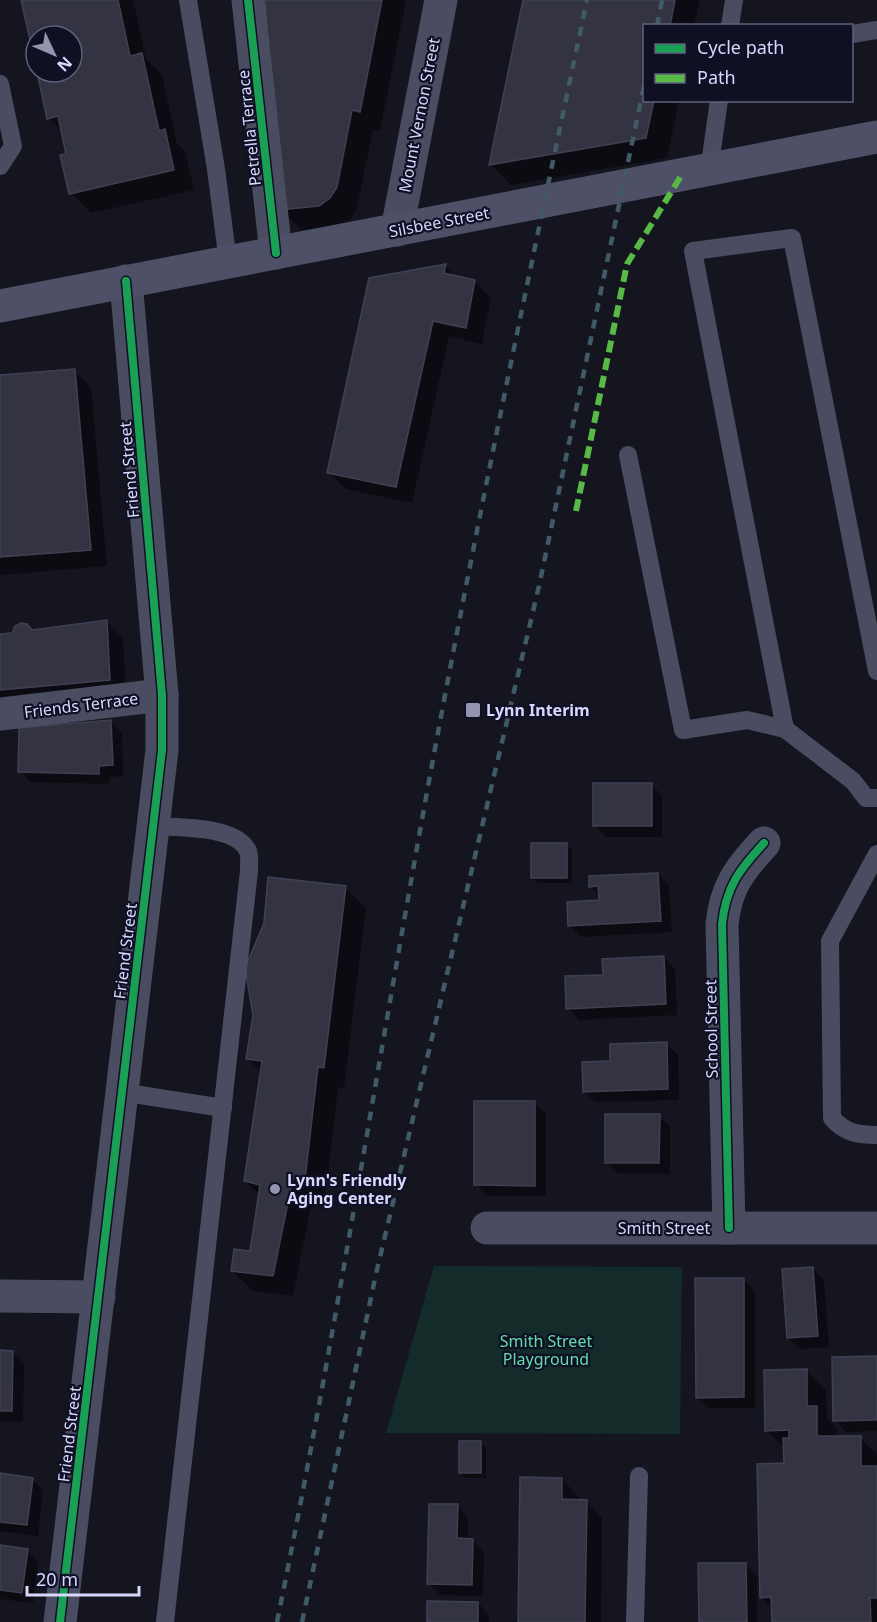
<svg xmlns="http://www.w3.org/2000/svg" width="877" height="1622" font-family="'Noto Sans',sans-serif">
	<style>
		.green { fill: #132b29 }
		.shadow { fill: #0007 }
		.building { fill: #333342; stroke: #404054; stroke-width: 1.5 }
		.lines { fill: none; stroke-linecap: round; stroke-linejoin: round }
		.lane { stroke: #4a4d61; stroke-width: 18 }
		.street { stroke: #4a4d61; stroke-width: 33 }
		.secondary { stroke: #4d5067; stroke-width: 33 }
		.rail { stroke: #415b66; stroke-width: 4.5; stroke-dasharray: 9 8; stroke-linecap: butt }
		.quiet { stroke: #58b947; stroke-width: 6; stroke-dasharray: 12 6; stroke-linecap: butt }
		.cycleway-casing { stroke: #101025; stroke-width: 11 }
		.cycleway { stroke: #1a9f57; stroke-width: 8 }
		.poi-dot { fill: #9294b0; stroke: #101025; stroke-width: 2 }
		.labels { text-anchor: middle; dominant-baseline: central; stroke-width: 4.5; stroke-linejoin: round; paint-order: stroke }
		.street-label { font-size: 16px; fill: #d6d8fe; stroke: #101025 }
		.poi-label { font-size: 16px; font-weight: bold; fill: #d6d8fe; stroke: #101025; text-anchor: start }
		.park-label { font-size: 16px; fill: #63dcaa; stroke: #101025 }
	</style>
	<rect width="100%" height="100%" fill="#151520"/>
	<path class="green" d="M 434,1266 L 682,1267 L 680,1434 L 386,1433 Z"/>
	<g class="shadow">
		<path d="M 23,0 L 133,0 L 146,59 L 162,75 L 177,144 L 185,151 L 194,190 L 91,213 L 71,193 L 68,155 L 63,132 L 49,118 L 39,72 L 72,72 L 72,36 L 36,36 L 36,60 Z"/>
		<path d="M 266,0 L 406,0 L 380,131 L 373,130 L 357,208 L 351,219 L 340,226 L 301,230 L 281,209 Z"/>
		<path d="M 525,0 L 700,0 L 694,26 L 644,26 L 644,100 L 679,100 L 667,158 L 511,185 L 491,165 Z"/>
		<path d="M 445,266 L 457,278 L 474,281 L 491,298 L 482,344 L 449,336 L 412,503 L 346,489 L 329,472 Z"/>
		<path d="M 75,371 L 91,387 L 107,566 L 0,575 L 0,376 Z"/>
		<path d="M 107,622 L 123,638 L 126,696 L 0,708 L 0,635 Z"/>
		<path d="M 111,722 L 122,733 L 123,776 L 110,777 L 109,784 L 31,782 L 20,771 Z"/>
		<path d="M 651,784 L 662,796 L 662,837 L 606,837 L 595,825 Z"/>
		<path d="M 566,845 L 572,850 L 572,883 L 538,883 L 532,878 Z"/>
		<path d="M 658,874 L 669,886 L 672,932 L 581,937 L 570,926 L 601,901 L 600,896 L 591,887 Z"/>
		<path d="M 346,888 L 366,908 L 344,1088 L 338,1087 L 325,1199 L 313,1197 L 293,1296 L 253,1291 L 232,1271 L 252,1253 L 260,1196 L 246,1181 L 262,1073 L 248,1059 Z"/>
		<path d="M 664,957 L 675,969 L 677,1015 L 579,1020 L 568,1008 L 604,976 Z"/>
		<path d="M 666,1044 L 678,1055 L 679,1100 L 595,1102 L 584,1091 L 611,1062 Z"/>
		<path d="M 535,1103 L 546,1114 L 546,1196 L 487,1196 L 476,1184 Z"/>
		<path d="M 659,1116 L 670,1127 L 670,1174 L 618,1173 L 606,1162 Z"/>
		<path d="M 813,1268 L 824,1280 L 829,1347 L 800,1349 L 788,1338 Z"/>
		<path d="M 743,1279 L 755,1291 L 755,1408 L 709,1408 L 697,1397 Z"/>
		<path d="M 0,1352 L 13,1352 L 24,1363 L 23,1422 L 0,1421 Z"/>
		<path d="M 877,1358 L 877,1431 L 846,1432 L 835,1420 Z"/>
		<path d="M 806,1370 L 826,1391 L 827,1418 L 837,1428 L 837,1438 L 860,1438 L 877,1454 L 877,1622 L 773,1622 L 773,1609 L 761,1597 L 785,1465 L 785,1449 L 767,1430 Z"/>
		<path d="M 481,1443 L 486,1448 L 486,1478 L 466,1478 L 460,1473 Z"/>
		<path d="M 0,1475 L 32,1479 L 43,1490 L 38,1536 L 0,1531 Z"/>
		<path d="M 562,1479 L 578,1496 L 578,1501 L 586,1501 L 602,1518 L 601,1622 L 520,1622 Z"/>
		<path d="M 457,1506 L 468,1517 L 468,1540 L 473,1541 L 484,1552 L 483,1596 L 440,1595 L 429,1583 Z"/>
		<path d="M 0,1547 L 27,1550 L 38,1562 L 33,1603 L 0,1599 Z"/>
		<path d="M 745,1564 L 757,1576 L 757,1622 L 701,1622 Z"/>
		<path d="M 478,1603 L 489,1615 L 489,1622 L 428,1622 Z"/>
	</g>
	<g class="building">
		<path d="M 21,0 L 118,0 L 130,56 L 142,53 L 159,131 L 165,129 L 174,170 L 69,194 L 60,155 L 66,154 L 58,116 L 47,119 L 37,72 L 72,72 L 72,36 L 36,36 L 36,67 Z"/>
		<path d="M 265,0 L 382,0 L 360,112 L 352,110 L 337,187 L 330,198 L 319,206 L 279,210 Z"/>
		<path d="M 523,0 L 675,0 L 670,26 L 644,26 L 644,100 L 654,100 L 646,138 L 489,165 Z"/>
		<path d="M 446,264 L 444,273 L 475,280 L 466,328 L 433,321 L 396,487 L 327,473 L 369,278 Z"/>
		<path d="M 75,369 L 91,550 L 0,557 L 0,375 Z"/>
		<path d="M 107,620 L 110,680 L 0,690 L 0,634 L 12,633 L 15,626 L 21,623 L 27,624 L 32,630 Z"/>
		<path d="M 111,720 L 113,765 L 99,766 L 99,774 L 18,772 L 19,728 Z"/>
		<rect x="593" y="783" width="59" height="43"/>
		<rect x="531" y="843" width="36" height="35"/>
		<path d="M 658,873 L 661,921 L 568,926 L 567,902 L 599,900 L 598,886 L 589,887 L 589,876 Z"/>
		<path d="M 268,877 L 346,886 L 324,1068 L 318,1067 L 305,1179 L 293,1178 L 273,1276 L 231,1271 L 234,1249 L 250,1251 L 260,1185 L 244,1181 L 262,1061 L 246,1059 L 253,1015 L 245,968 L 264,923 Z"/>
		<path d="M 664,956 L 666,1004 L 566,1009 L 565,976 L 603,975 L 602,959 Z"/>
		<path d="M 667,1042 L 668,1089 L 583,1092 L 582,1062 L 610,1061 L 610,1044 Z"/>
		<path d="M 474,1101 L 535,1101 L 535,1186 L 474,1185 Z"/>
		<path d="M 605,1114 L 660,1114 L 659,1163 L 605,1163 Z"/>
		<path d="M 813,1267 L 818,1336 L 787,1338 L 782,1269 Z"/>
		<path d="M 695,1278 L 744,1278 L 744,1397 L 696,1398 Z"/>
		<path d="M 0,1350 L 13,1351 L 12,1411 L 0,1411 Z"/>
		<path d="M 877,1356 L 877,1420 L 833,1421 L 832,1357 Z"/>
		<path d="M 807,1369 L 807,1406 L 817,1406 L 817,1436 L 861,1436 L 861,1466 L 877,1466 L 877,1598 L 870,1598 L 871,1622 L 772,1622 L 771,1597 L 760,1598 L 757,1464 L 784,1463 L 783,1438 L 789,1438 L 789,1430 L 765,1431 L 764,1370 Z"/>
		<rect x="459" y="1441" width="22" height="32"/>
		<path d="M 0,1473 L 33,1478 L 27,1525 L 0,1522 Z"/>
		<path d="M 520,1477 L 562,1478 L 562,1499 L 587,1500 L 585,1622 L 518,1622 Z"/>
		<path d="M 429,1504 L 458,1504 L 457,1538 L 473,1539 L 472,1585 L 427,1584 Z"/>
		<path d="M 0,1545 L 28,1549 L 22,1593 L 0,1590 Z"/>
		<path d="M 698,1563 L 746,1563 L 747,1622 L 699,1622 Z"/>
		<path d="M 427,1601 L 478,1602 L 478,1622 L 427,1622 Z"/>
	</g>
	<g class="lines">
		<g class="lane">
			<path d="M 188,0 L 216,169 L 228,262"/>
			<path d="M 730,26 L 734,0"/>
			<path d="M 852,34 L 877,30"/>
			<path d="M 0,84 L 13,146 L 0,166"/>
			<path d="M 709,171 L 719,100"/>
			<path d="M 628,455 L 683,730 L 747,720 L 785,729"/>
			<path d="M 877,671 L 792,238 L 693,251 L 785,729 L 853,781 L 866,798 L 877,798"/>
			<path d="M 154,826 C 178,828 236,825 248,851 C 250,856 249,865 249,871 L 165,1622"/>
			<path d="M 877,854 L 830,941 L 832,1118 C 845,1133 858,1135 877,1135"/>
			<path d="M 121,1092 L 223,1108"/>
			<path d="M 635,1622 L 639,1476"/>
		</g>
		<g class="street">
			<path d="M 248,0 L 276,253"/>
			<path d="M 397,230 L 441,0"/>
			<path d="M 0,714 L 162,695"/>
			<path d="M 487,1228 L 877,1228"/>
			<path d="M 729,1228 L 722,924 C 726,887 739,870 764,843"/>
			<path d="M 0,1296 L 99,1297"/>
			<path d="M 60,1622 L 162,750 L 162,695 L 126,281"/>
		</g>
		<path class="secondary" d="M 0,306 L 877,137"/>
		<g class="rail">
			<path d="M 657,26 L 662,0"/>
			<path d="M 277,1622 C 334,1343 378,1061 429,781 C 477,520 532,260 587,0"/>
			<path d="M 302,1622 L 376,1274 L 539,586 L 644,86"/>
		</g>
		<path class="quiet" d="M 576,511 L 627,264 L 681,176"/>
		<defs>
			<g id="cycleway">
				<path d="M 248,0 L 276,253"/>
				<path d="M 729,1228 L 722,924 C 726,887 739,870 764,843"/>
				<path d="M 60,1622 L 162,750 L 162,695 L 126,281"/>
			</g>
		</defs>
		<use href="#cycleway" class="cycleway-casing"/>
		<use href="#cycleway" class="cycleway"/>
	</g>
	<g class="poi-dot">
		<rect x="465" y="702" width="16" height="16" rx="3"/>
		<circle cx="275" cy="1189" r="6"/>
	</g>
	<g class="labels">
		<g class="street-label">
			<text transform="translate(419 115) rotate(-79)">Mount Vernon Street</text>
			<text transform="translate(249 128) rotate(-96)">Petrella Terrace</text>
			<text transform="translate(439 222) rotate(-11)">Silsbee Street</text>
			<text transform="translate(129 470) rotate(-95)">Friend Street</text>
			<text transform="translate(81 705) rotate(-7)">Friends Terrace</text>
			<text transform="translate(125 951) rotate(-83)">Friend Street</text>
			<text transform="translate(711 1029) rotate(-91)">School Street</text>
			<text x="664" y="1228">Smith Street</text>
			<text transform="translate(69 1434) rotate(-83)">Friend Street</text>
		</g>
		<g class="poi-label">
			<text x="486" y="710">Lynn Interim</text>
			<text x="287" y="1180">Lynn's Friendly<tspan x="287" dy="18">Aging Center</tspan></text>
		</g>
		<g class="park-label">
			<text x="546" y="1341">Smith Street<tspan x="546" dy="18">Playground</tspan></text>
		</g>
	</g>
	<rect x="643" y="24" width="210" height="78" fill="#101025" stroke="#5f607c" stroke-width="1.5"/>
	<rect x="655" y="44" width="30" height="9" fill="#1a9f57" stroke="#5f607c" stroke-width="1.5"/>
	<text x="697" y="54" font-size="18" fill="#d6d8fe">Cycle path</text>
	<rect x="655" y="74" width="30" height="9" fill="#58b947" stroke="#5f607c" stroke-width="1.5"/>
	<text x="697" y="84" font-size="18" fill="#d6d8fe">Path</text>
	<g transform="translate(54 54) rotate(134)"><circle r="28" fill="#101025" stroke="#5f607c" stroke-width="1.5"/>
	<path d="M0-4.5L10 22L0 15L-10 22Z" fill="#9294b0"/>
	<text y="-9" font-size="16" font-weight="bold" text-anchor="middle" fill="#d6d8fe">N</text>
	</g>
	<path d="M27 1586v9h112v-9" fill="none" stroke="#d6d8fe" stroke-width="3"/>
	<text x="36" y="1586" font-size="18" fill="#d6d8fe" stroke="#101025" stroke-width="4.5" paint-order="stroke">20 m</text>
</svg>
